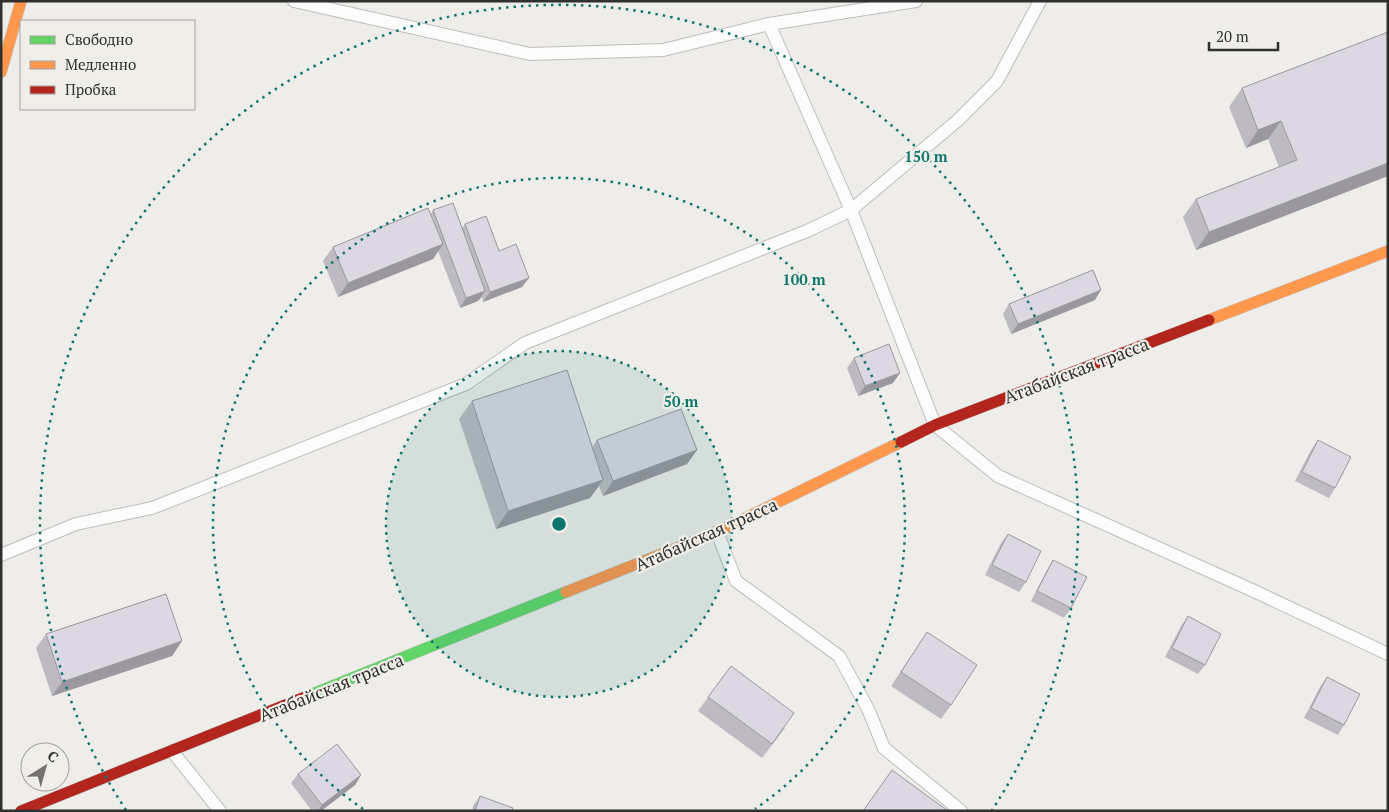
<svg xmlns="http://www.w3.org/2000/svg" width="1389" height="812" font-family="'PT Serif',serif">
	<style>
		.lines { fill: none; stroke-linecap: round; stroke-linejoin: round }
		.lane-casing { stroke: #bebdbb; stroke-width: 14 }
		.fast-casing { stroke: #bebdbb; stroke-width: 12 }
		.slow-casing { stroke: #bebdbb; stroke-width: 12 }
		.jam-casing { stroke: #bebdbb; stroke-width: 12 }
		.lane { stroke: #fdfcfc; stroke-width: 12 }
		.fast { stroke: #63d668; stroke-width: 11 }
		.slow { stroke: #ff974d; stroke-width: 11 }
		.jam { stroke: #b3261e; stroke-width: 11 }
		.wall { fill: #bdbac3 }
		.shaded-wall { fill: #9a979f }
		.building { fill: #dcd8e3; stroke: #9a979f }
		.ring { fill: none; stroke: #0f766e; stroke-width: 2.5; stroke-dasharray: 2.5 5 }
		.labels { text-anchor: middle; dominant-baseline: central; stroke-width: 4.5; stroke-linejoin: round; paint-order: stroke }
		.street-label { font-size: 18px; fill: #30302e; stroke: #f0eee9 }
		.centre { fill: #0f766e; stroke: #f0eee9; stroke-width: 2.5 }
		.ring-label { font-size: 15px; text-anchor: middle; font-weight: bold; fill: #0f766e; stroke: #f0eee9; stroke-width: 4.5; stroke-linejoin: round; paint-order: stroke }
	</style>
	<rect width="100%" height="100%" fill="#efedea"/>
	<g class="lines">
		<defs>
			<g id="lane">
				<path d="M 294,1 L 530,54 L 663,50 L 769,24 L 916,1"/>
				<path d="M 769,24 L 851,210 L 935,425 L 998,476 L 1254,591 L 1388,654"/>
				<path d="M 717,532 L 736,581 L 839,656 L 868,709 L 884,748 L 961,811"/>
				<path d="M 1,555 L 76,524 L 152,508 L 466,384 L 525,343 L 807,231 L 851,210 L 957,121 L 997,81 L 1040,1"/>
				<path d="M 172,751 L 220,811"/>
			</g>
			<path id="fast" d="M 305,697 L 566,592"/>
			<g id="slow">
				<path d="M 1,72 L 21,1"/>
				<path d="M 1209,320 L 1388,251"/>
				<path d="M 566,592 L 717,532 L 901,442"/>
			</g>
			<g id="jam">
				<path d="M 901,442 L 935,425 L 1209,320"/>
				<path d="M 21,811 L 305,697"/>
			</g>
		</defs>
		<use href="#lane" class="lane-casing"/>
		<use href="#fast" class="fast-casing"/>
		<use href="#slow" class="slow-casing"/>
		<use href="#jam" class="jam-casing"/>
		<use href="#lane" class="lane"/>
		<use href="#fast" class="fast"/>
		<use href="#slow" class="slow"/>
		<use href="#jam" class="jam"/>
	</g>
	<g class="wall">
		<path d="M 1388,32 L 1388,176 L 1196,250 L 1183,217 L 1196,199 L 1279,167 L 1268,139 L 1246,148 L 1229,107 L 1242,88 Z"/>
		<path d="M 433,210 L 462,228 L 465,224 L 499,251 L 522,287 L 483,302 L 482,297 L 478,301 L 460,308 L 438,251 L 433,259 L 338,297 L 323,261 L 333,247 L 431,214 Z"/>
		<path d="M 1095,300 L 1011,334 L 1003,314 L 1009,304 Z"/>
		<path d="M 854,358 L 893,383 L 858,396 L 847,368 Z"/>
		<path d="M 472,401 L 592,447 L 597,440 L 697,450 L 687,464 L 603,496 L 599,486 L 590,498 L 496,529 L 459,419 Z"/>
		<path d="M 1318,440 L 1335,488 L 1329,498 L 1295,481 L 1311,450 Z"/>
		<path d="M 1008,534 L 1026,582 L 1019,592 L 985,575 L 1001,543 Z"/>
		<path d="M 1053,560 L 1071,608 L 1064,618 L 1031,601 L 1047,570 Z"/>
		<path d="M 1188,616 L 1205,665 L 1198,674 L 1165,657 L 1181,626 Z"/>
		<path d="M 927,632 L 951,705 L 941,719 L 891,686 Z"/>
		<path d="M 46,634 L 182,641 L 172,656 L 52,696 L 36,648 Z"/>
		<path d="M 1327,677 L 1344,725 L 1338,735 L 1304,718 L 1320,687 Z"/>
		<path d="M 708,697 L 785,728 L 762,758 L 698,711 Z"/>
		<path d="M 298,774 L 361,775 L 355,785 L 321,811 L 312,811 L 291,783 Z"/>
		<path d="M 480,796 L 512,811 L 472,811 L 473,806 Z"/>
	</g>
	<g class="shaded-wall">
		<path d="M 1281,121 L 1268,139 L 1246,148 L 1258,130 Z"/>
		<path d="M 1388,163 L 1388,176 L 1196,250 L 1209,232 Z"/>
		<path d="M 443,244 L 433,259 L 338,297 L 348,283 Z"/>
		<path d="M 529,278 L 522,287 L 483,302 L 490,292 Z"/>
		<path d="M 1101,290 L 1095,300 L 1011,334 L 1018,324 Z"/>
		<path d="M 485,291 L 478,301 L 460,308 L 466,298 Z"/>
		<path d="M 900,373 L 893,383 L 858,396 L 865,386 Z"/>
		<path d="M 697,450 L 687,464 L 603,496 L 613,481 Z"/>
		<path d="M 603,480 L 590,498 L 496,529 L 508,511 Z"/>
		<path d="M 182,641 L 172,656 L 52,696 L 62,682 Z"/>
		<path d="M 361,775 L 355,785 L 321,811 L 318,811 L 322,805 Z"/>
	</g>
	<g class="building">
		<path d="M 1388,32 L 1388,163 L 1209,232 L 1196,199 L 1297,160 L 1281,121 L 1258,130 L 1242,88 Z"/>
		<path d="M 453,203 L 485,291 L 466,298 L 433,210 Z"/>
		<path d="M 428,208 L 443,244 L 348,283 L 333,247 Z"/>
		<path d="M 486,216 L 499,251 L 516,244 L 529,278 L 490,292 L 465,224 Z"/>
		<path d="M 1093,270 L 1101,290 L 1018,324 L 1009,304 Z"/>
		<path d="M 889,344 L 900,373 L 865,386 L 854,358 Z"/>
		<path d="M 567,370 L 603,480 L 508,511 L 472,401 Z"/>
		<path d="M 681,409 L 697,450 L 613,481 L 597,440 Z"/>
		<path d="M 1318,440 L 1351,457 L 1335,488 L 1302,472 Z"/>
		<path d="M 1008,534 L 1041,551 L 1026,582 L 992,565 Z"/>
		<path d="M 1053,560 L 1087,577 L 1071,608 L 1037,591 Z"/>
		<path d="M 166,594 L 182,641 L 62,682 L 46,634 Z"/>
		<path d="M 1188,616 L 1221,634 L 1205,665 L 1172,648 Z"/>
		<path d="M 927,632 L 977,665 L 951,705 L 901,672 Z"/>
		<path d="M 731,666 L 794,713 L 772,744 L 708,697 Z"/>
		<path d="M 1327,677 L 1360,694 L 1344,725 L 1311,708 Z"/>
		<path d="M 337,744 L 361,775 L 322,805 L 298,774 Z"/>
		<path d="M 892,770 L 948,811 L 863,811 Z"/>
		<path d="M 480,796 L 513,808 L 512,811 L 475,811 Z"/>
	</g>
	<circle cx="559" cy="524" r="173" fill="#0f766e" fill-opacity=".12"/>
	<g class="ring">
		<circle cx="559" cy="524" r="173"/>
		<path d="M363 809A346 346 0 1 1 755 809"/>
		<path d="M126 810A519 519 0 1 1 992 810"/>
	</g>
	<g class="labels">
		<g class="street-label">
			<text transform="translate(1076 370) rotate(-21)">Атабайская трасса</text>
			<text transform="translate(706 534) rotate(-24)">Атабайская трасса</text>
			<text transform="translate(331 687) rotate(-22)">Атабайская трасса</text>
		</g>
	</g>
	<circle cx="559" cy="524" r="8" class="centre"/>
	<g class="ring-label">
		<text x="926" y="162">150 m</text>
		<text x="804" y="285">100 m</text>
		<text x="681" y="407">50 m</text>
	</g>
	<rect width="1389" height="812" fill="none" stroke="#30302e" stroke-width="5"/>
	<rect x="20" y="20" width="175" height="90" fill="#f0eee9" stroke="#a3a29e"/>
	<rect x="30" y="36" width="25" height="8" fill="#63d668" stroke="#a3a29e"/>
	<text x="65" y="45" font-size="15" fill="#30302e">Свободно</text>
	<rect x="30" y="61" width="25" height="8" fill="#ff974d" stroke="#a3a29e"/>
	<text x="65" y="70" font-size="15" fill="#30302e">Медленно</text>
	<rect x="30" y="86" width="25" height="8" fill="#b3261e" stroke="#a3a29e"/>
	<text x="65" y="95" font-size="15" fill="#30302e">Пробка</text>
	<g transform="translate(45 767) rotate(37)"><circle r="24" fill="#f0eee9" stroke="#a3a29e"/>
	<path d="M0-4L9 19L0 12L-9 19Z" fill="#737270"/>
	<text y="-8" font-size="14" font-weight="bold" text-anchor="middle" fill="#30302e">С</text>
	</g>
	<path d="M1209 42v8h69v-8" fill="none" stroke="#30302e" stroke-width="2.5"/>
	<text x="1216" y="42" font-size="15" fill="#30302e" stroke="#f0eee9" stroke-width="4" paint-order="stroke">20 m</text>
</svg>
